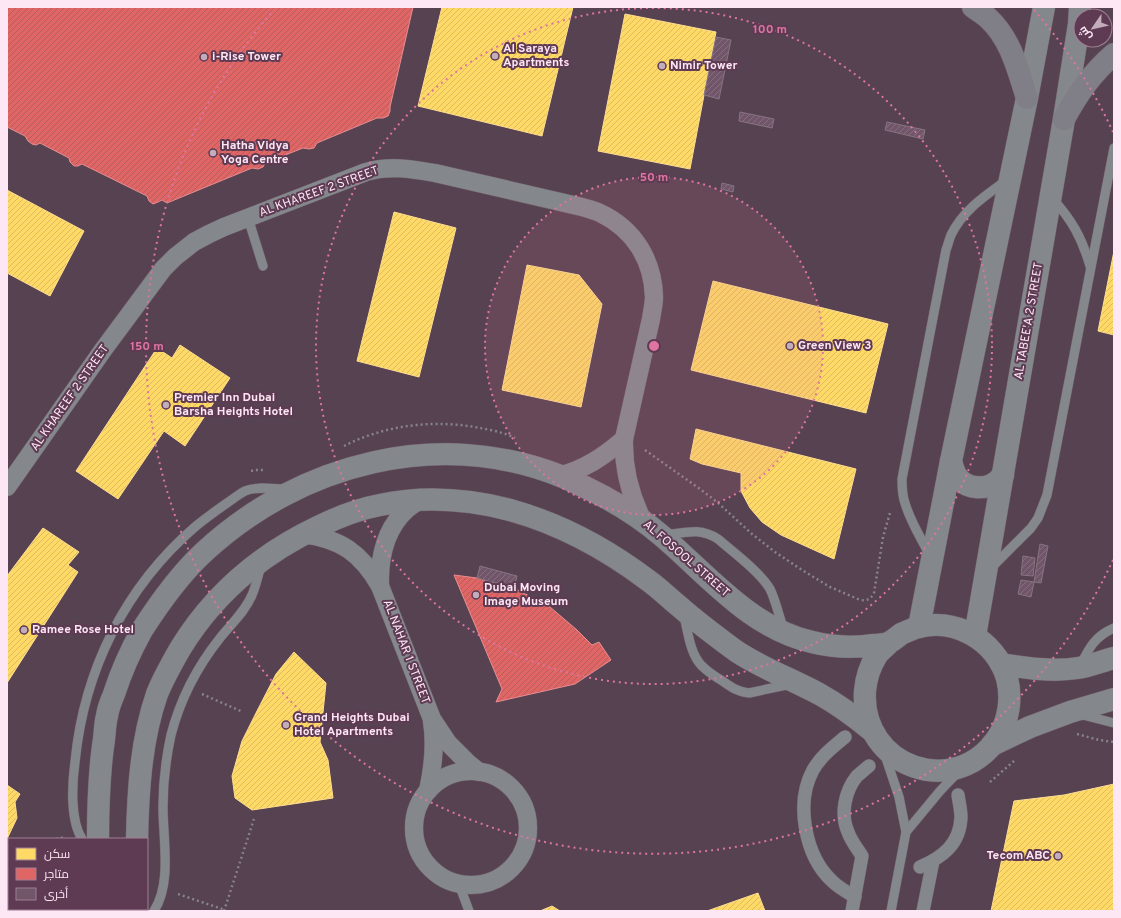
<svg xmlns="http://www.w3.org/2000/svg" width="1121" height="918" font-family="Overpass,Cairo,sans-serif">
	<style>
		.homes { fill: url(#homes-hatch); stroke: #fedd91 }
		.shops { fill: url(#shops-hatch); stroke: #e98d91 }
		.building { fill: url(#building-hatch); stroke: #867581 }
		.lines { fill: none; stroke-linecap: round; stroke-linejoin: round }
		.service-casing { stroke: #72616d; stroke-width: 10 }
		.pedestrian-casing { stroke: #72616d; stroke-width: 14 }
		.minor-casing { stroke: #72616d; stroke-width: 19 }
		.tertiary-casing { stroke: #72616d; stroke-width: 23 }
		.secondary-casing { stroke: #72616d; stroke-width: 23 }
		.path { stroke: #88838a; stroke-width: 2.5; stroke-dasharray: 2 3; stroke-linecap: butt }
		.service { stroke: #84888c; stroke-width: 9 }
		.pedestrian { stroke: #84888c; stroke-width: 13 }
		.minor { stroke: #84888c; stroke-width: 18 }
		.tertiary { stroke: #84888c; stroke-width: 22 }
		.secondary { stroke: #807e86; stroke-width: 22 }
		.ring { fill: none; stroke: #dd75a0; stroke-width: 2; stroke-dasharray: 2 4 }
		.poi-dot { fill: #c3adbb; stroke: #5e3a53; stroke-width: 1.5 }
		.labels { text-anchor: middle; dominant-baseline: central; stroke-width: 4; stroke-linejoin: round; paint-order: stroke }
		.poi-label { font-size: 12px; font-weight: bold; fill: #fde7f5; stroke: #5e3a53; text-anchor: start }
		.street-label { font-size: 12px; fill: #fde7f5; stroke: #5e3a53 }
		.centre { fill: #dd75a0; stroke: #5e3a53; stroke-width: 2 }
		.ring-label { font-size: 12px; text-anchor: middle; font-weight: bold; fill: #dd75a0; stroke: #5e3a53; stroke-width: 4; stroke-linejoin: round; paint-order: stroke }
	</style>
	<defs>
		<pattern id="homes-hatch" width="6" height="6" patternUnits="userSpaceOnUse"><rect width="6" height="6" fill="#ffd966"/><path d="M-1 1l2-2M0 6l6-6M5 7l2-2" fill="none" stroke="#dbbb60"/></pattern>
		<pattern id="shops-hatch" width="6" height="6" patternUnits="userSpaceOnUse"><rect width="6" height="6" fill="#e06666"/><path d="M-1 1l2-2M0 6l6-6M5 7l2-2" fill="none" stroke="#b45c5e"/></pattern>
		<pattern id="building-hatch" width="6" height="6" patternUnits="userSpaceOnUse"><rect width="6" height="6" fill="#715569"/><path d="M-1 1l2-2M0 6l6-6M5 7l2-2" fill="none" stroke="#866d7f"/></pattern>
	</defs>
	<rect width="100%" height="100%" fill="#564250"/>
	<g class="homes">
		<path d="M 442,7 L 573,7 L 542,136 L 418,106 Z"/>
		<path d="M 625,14 L 716,32 L 690,169 L 598,151 Z"/>
		<path d="M 7,190 L 84,231 L 50,296 L 7,273 Z"/>
		<path d="M 394,212 L 456,228 L 419,377 L 357,361 Z"/>
		<path d="M 1114,251 L 1114,335 L 1098,331 Z"/>
		<path d="M 527,265 L 579,275 L 602,304 L 581,407 L 502,390 Z"/>
		<path d="M 713,281 L 888,324 L 866,413 L 691,370 Z"/>
		<path d="M 180,345 L 230,378 L 185,446 L 164,431 L 118,499 L 76,471 L 157,348 L 172,358 Z"/>
		<path d="M 696,429 L 856,469 L 834,559 L 781,535 L 762,522 L 750,508 L 741,491 L 741,473 L 702,464 L 690,459 Z"/>
		<path d="M 43,528 L 79,552 L 68,565 L 78,572 L 7,683 L 7,576 Z"/>
		<path d="M 294,652 L 326,683 L 320,742 L 328,760 L 333,798 L 252,810 L 235,798 L 232,776 L 242,741 L 258,709 L 276,674 Z"/>
		<path d="M 1114,784 L 1114,911 L 991,911 L 1014,801 L 1064,795 Z"/>
		<path d="M 7,785 L 20,794 L 15,802 L 17,818 L 7,839 Z"/>
		<path d="M 758,893 L 765,911 L 707,911 Z"/>
		<path d="M 552,906 L 560,911 L 540,911 Z"/>
	</g>
	<g class="shops">
		<path d="M 7,7 L 413,7 L 390,107 L 390,111 L 388,116 L 383,118 L 377,118 L 317,143 L 314,148 L 309,149 L 303,148 L 265,163 L 263,167 L 258,169 L 252,168 L 167,203 L 162,200 L 158,202 L 153,204 L 149,201 L 147,196 L 82,164 L 78,166 L 74,166 L 70,162 L 69,158 L 40,143 L 36,145 L 32,144 L 28,141 L 25,136 L 7,127 Z"/>
		<path d="M 454,575 L 477,578 L 514,588 L 550,607 L 577,630 L 592,645 L 599,642 L 611,660 L 575,684 L 496,702 L 502,689 Z"/>
	</g>
	<g class="building">
		<path d="M 716,37 L 731,40 L 719,99 L 704,95 Z"/>
		<path d="M 740,112 L 774,119 L 772,128 L 739,121 Z"/>
		<path d="M 887,122 L 925,130 L 923,139 L 885,130 Z"/>
		<path d="M 722,183 L 734,186 L 733,192 L 721,189 Z"/>
		<path d="M 1040,544 L 1048,546 L 1041,583 L 1034,582 Z"/>
		<path d="M 1023,556 L 1035,558 L 1033,576 L 1021,575 Z"/>
		<path d="M 480,566 L 517,576 L 514,588 L 477,578 Z"/>
		<path d="M 1021,580 L 1034,582 L 1031,597 L 1018,594 Z"/>
	</g>
	<g class="lines">
		<defs>
			<g id="service">
				<path d="M 1052,198 C 1072,220 1082,238 1090,266"/>
				<path d="M 248,218 L 263,266"/>
				<path d="M 664,535 C 685,533 699,527 718,539 C 733,552 760,572 770,589 C 776,601 779,617 784,630"/>
				<path d="M 929,554 C 921,538 910,521 905,503 C 902,495 902,487 902,479 L 946,250 C 948,245 949,240 951,235 C 963,210 986,195 1007,180"/>
				<path d="M 991,568 L 1031,528 L 1038,518 L 1047,495 L 1114,148"/>
				<path d="M 684,616 C 688,632 690,653 701,665 C 707,671 714,676 721,680 C 730,686 737,692 749,693 L 791,684"/>
				<path d="M 1080,666 C 1089,648 1095,636 1114,628"/>
				<path d="M 1079,714 L 1114,723"/>
				<path d="M 885,755 L 899,797 L 906,832 L 891,911"/>
				<path d="M 906,832 L 940,791 L 959,771"/>
				<path d="M 82,839 C 70,820 72,784 75,762 C 84,670 125,587 196,526 C 206,518 217,510 227,503 C 233,499 239,494 245,491 C 257,486 272,489 284,489"/>
				<path d="M 459,884 L 469,911"/>
				<path d="M 154,911 C 172,883 163,840 163,807 C 163,784 166,758 171,735 C 180,700 197,667 220,638 C 231,624 245,612 252,595 C 256,586 258,575 261,566"/>
			</g>
			<g id="pedestrian">
				<path d="M 845,737 C 833,747 821,756 813,770 C 795,803 805,856 832,881 C 839,888 847,892 855,897"/>
				<path d="M 920,867 C 943,857 960,844 961,817 C 961,810 959,802 958,795"/>
				<path d="M 852,911 L 862,856 C 857,848 851,841 848,832 C 840,814 845,791 857,776 C 861,773 865,769 869,766"/>
				<path d="M 923,911 L 933,861"/>
			</g>
			<g id="minor">
				<path d="M 559,476 C 585,469 603,457 624,439"/>
				<path d="M 7,487 L 103,350 L 163,269 L 175,257 L 194,242 L 209,234 L 224,227 L 366,172 C 389,165 412,169 435,173 L 582,207 C 588,209 594,210 600,213 C 634,229 653,260 654,297 C 654,304 652,312 651,319 L 624,439 C 623,468 630,495 643,521"/>
				<path d="M 303,534 C 341,539 361,553 380,586 L 432,719 L 448,743 L 468,763 L 479,772"/>
				<path d="M 380,586 C 379,557 385,529 407,509 C 411,506 415,503 420,500"/>
				<circle cx="471" cy="828" r="57"/>
				<path d="M 428,791 C 433,768 436,746 432,721"/>
			</g>
			<g id="tertiary">
				<path d="M 951,461 C 953,468 954,474 959,479 C 968,489 986,490 996,482 C 999,480 1001,477 1003,475"/>
				<path d="M 919,627 L 951,461 L 1027,98 L 1044,7"/>
				<path d="M 975,636 L 1064,119 L 1079,24 L 1080,7"/>
				<path d="M 1001,664 C 1026,668 1052,672 1078,668 C 1090,666 1102,661 1114,658"/>
				<path d="M 992,745 L 1030,727 L 1070,712 L 1114,699"/>
				<path d="M 98,839 C 98,806 99,772 104,739 C 105,731 105,723 107,716 C 108,708 111,701 114,694 C 121,672 131,650 142,630 C 160,602 180,574 204,552 C 300,463 439,427 563,477 C 598,492 633,511 662,536 C 708,575 750,628 812,642 C 832,647 853,648 873,645 C 876,645 886,644 888,643 C 893,641 897,637 901,634 C 903,633 913,629 915,628 C 954,616 995,640 1007,678 C 1012,698 1009,720 998,737 C 956,801 860,767 865,691 C 866,679 870,666 877,655 C 880,651 884,648 888,644"/>
				<path d="M 137,839 C 138,791 141,740 157,694 C 163,679 172,663 180,649 C 213,595 261,554 318,527 C 338,517 358,509 380,505 C 423,496 468,499 510,510 C 561,524 608,550 649,581 C 660,589 670,599 680,607 C 698,623 717,637 736,651 C 763,669 794,680 821,695 C 839,705 855,717 871,730"/>
				<path d="M 84,911 L 86,909"/>
				<path d="M 133,911 L 133,909"/>
			</g>
			<g id="secondary">
				<path d="M 973,7 C 978,11 984,14 988,18 C 1011,39 1018,70 1027,98"/>
				<path d="M 1064,119 C 1078,93 1092,73 1114,54"/>
			</g>
		</defs>
		<use href="#service" class="service-casing"/>
		<use href="#pedestrian" class="pedestrian-casing"/>
		<use href="#minor" class="minor-casing"/>
		<use href="#tertiary" class="tertiary-casing"/>
		<use href="#secondary" class="secondary-casing"/>
		<g class="path">
			<path d="M 344,446 C 385,425 434,419 480,428 C 492,430 505,433 515,438"/>
			<path d="M 645,450 L 700,489 L 717,502 L 752,534 L 775,552 L 802,570 L 830,587 L 860,600 C 867,601 871,599 874,593 L 883,537 L 890,513"/>
			<path d="M 251,471 L 255,470 L 264,470"/>
			<path d="M 202,694 L 243,712"/>
			<path d="M 1077,734 L 1099,740 L 1114,742"/>
			<path d="M 990,782 L 1014,761"/>
			<path d="M 56,839 L 65,837"/>
			<path d="M 178,894 L 225,910"/>
			<path d="M 7,909 L 10,911"/>
			<path d="M 32,911 L 32,909"/>
			<path d="M 224,911 L 254,819"/>
		</g>
		<use href="#service" class="service"/>
		<use href="#pedestrian" class="pedestrian"/>
		<use href="#minor" class="minor"/>
		<use href="#tertiary" class="tertiary"/>
		<use href="#secondary" class="secondary"/>
	</g>
	<circle cx="654" cy="346" r="169" fill="#dd75a0" fill-opacity=".12"/>
	<g class="ring">
		<circle cx="654" cy="346" r="169"/>
		<circle cx="654" cy="346" r="338"/>
		<path d="M1113 560A507 507 0 1 1 274 10M1034 10A507 507 0 0 1 1113 132"/>
	</g>
	<g class="poi-dot">
		<circle cx="495" cy="56" r="4"/>
		<circle cx="204" cy="57" r="4"/>
		<circle cx="662" cy="66" r="4"/>
		<circle cx="213" cy="153" r="4"/>
		<circle cx="790" cy="346" r="4"/>
		<circle cx="166" cy="405" r="4"/>
		<circle cx="476" cy="595" r="4"/>
		<circle cx="24" cy="630" r="4"/>
		<circle cx="286" cy="725" r="4"/>
		<circle cx="1058" cy="856" r="4"/>
	</g>
	<g class="labels">
		<g class="poi-label">
			<text x="503" y="49">Al Saraya<tspan x="503" dy="14">Apartments</tspan></text>
			<text x="212" y="57">i-Rise Tower</text>
			<text x="670" y="66">Nimir Tower</text>
			<text x="221" y="146">Hatha Vidya<tspan x="221" dy="14">Yoga Centre</tspan></text>
			<text x="798" y="346">Green View 3</text>
			<text x="174" y="398">Premier Inn Dubai<tspan x="174" dy="14">Barsha Heights Hotel</tspan></text>
			<text x="484" y="588">Dubai Moving<tspan x="484" dy="14">Image Museum</tspan></text>
			<text x="32" y="630">Ramee Rose Hotel</text>
			<text x="294" y="718">Grand Heights Dubai<tspan x="294" dy="14">Hotel Apartments</tspan></text>
			<text x="1050" y="856" text-anchor="end">Tecom ABC</text>
		</g>
		<g class="street-label">
			<text transform="translate(319 192) rotate(-20)">AL KHAREEF 2 STREET</text>
			<text transform="translate(1029 321) rotate(-80)">AL TABEE'A 2 STREET</text>
			<text transform="translate(70 398) rotate(-55)">AL KHAREEF 2 STREET</text>
			<text transform="translate(686 559) rotate(41)">AL FOSOOL STREET</text>
			<text transform="translate(406 652) rotate(69)">AL NAHAR 1 STREET</text>
		</g>
	</g>
	<circle cx="654" cy="346" r="6" class="centre"/>
	<g class="ring-label">
		<text x="770" y="33">100 m</text>
		<text x="654" y="181">50 m</text>
		<text x="147" y="350">150 m</text>
	</g>
	<rect width="1121" height="918" fill="none" stroke="#fde7f5" stroke-width="16"/>
	<rect x="8" y="838" width="140" height="72" fill="#5e3a53" stroke="#9e7f94"/>
	<rect x="16" y="848" width="20" height="12" fill="#ffd966" stroke="#9e7f94"/>
	<text x="44" y="858" font-size="12" fill="#fde7f5">سكن</text>
	<rect x="16" y="868" width="20" height="12" fill="#e06666" stroke="#9e7f94"/>
	<text x="44" y="878" font-size="12" fill="#fde7f5">متاجر</text>
	<rect x="16" y="888" width="20" height="12" fill="#715569" stroke="#9e7f94"/>
	<text x="44" y="898" font-size="12" fill="#fde7f5">أخرى</text>
	<g transform="translate(1093 28) rotate(236)"><circle r="19" fill="#5e3a53" stroke="#9e7f94"/>
	<path d="M0-3L7 15L0 10L-7 15Z" fill="#c3adbb"/>
	<text y="-6" font-size="11" font-weight="bold" text-anchor="middle" fill="#fde7f5">ش</text>
	</g>
</svg>
